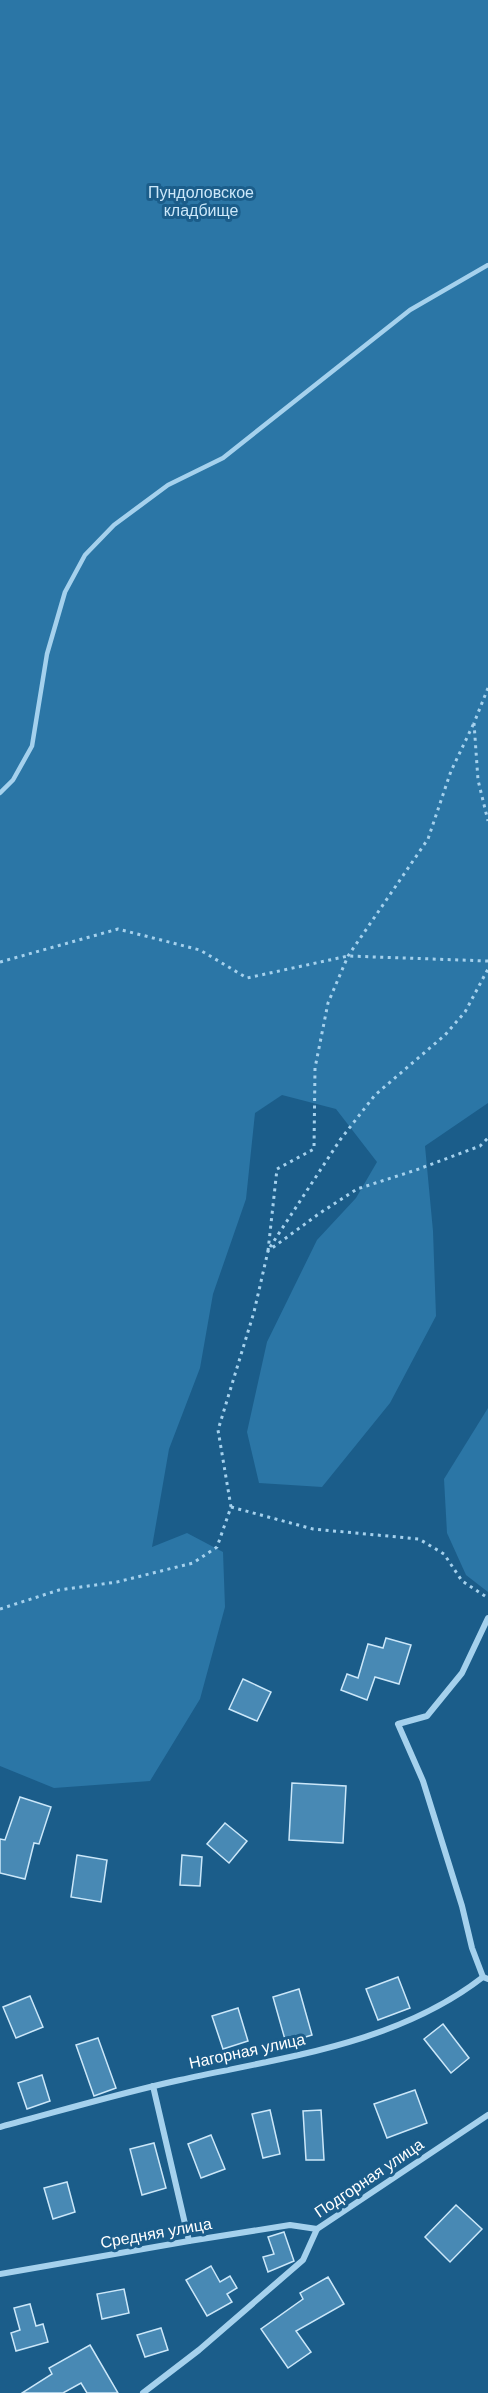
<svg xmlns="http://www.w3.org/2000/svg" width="488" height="2393" font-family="'DM Sans',sans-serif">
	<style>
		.green { fill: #2b76a6 }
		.building { fill: #4889b4; stroke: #cbe7f9; stroke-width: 1.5 }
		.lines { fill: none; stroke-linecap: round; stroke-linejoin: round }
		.path { stroke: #a5d1ed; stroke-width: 3; stroke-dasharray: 3 4.5; stroke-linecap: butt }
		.lane { stroke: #a5d1ed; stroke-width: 4.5 }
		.street { stroke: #a5d1ed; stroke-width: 6 }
		.labels { text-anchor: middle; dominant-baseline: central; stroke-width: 6; stroke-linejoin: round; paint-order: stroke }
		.park-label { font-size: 16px; fill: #cbe7f9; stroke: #1b5d8a }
		.street-label { font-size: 16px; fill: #fff; stroke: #1b5d8a }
	</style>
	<rect width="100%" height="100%" fill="#1b5d8a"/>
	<g class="green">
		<path d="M 0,0 L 488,0 L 488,1103 L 425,1146 L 433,1231 L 436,1316 L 390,1403 L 322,1487 L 259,1483 L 247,1432 L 267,1342 L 317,1240 L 356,1198 L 377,1162 L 336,1109 L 282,1095 L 255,1113 L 246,1199 L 213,1294 L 200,1368 L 169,1449 L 152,1547 L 187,1533 L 223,1552 L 225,1607 L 200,1699 L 150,1781 L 54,1788 L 0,1766 Z"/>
		<path d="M 488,1408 L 488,1592 L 466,1575 L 447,1533 L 444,1479 Z"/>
	</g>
	<g class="building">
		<path d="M 386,1638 L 411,1645 L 399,1684 L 375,1677 L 367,1700 L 341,1690 L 347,1674 L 358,1678 L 368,1644 L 383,1648 Z"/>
		<path d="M 243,1679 L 271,1692 L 257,1721 L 229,1709 Z"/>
		<path d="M 292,1783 L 346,1786 L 343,1843 L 289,1840 Z"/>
		<path d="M 20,1797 L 51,1807 L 39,1844 L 34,1843 L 25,1879 L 0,1873 L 0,1839 L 5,1840 Z"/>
		<path d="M 225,1823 L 247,1841 L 229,1863 L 207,1844 Z"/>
		<path d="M 77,1855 L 107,1860 L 101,1902 L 71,1897 Z"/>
		<path d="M 182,1855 L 202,1857 L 200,1886 L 180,1885 Z"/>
		<path d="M 398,1977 L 410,2008 L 378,2020 L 366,1989 Z"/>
		<path d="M 299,1989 L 312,2035 L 286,2043 L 273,1997 Z"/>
		<path d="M 30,1996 L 43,2027 L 16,2038 L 3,2007 Z"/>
		<path d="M 238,2008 L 248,2041 L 223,2049 L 212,2016 Z"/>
		<path d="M 443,2024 L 469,2058 L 451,2073 L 424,2039 Z"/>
		<path d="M 98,2038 L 116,2088 L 94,2096 L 76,2045 Z"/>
		<path d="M 42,2075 L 50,2101 L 27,2109 L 18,2083 Z"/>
		<path d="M 415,2090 L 427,2123 L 387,2138 L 374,2104 Z"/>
		<path d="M 270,2110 L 280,2154 L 263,2158 L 252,2114 Z"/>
		<path d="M 321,2110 L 324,2160 L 306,2160 L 303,2111 Z"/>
		<path d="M 211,2135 L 225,2169 L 201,2178 L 188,2144 Z"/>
		<path d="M 154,2143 L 166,2188 L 142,2195 L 130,2149 Z"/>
		<path d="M 67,2182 L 75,2212 L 53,2219 L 44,2188 Z"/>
		<path d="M 456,2205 L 482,2229 L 450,2262 L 425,2237 Z"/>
		<path d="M 284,2232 L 294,2261 L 268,2272 L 263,2257 L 274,2254 L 268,2237 Z"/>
		<path d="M 211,2266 L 220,2282 L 230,2276 L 237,2288 L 227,2294 L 232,2302 L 207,2316 L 186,2280 Z"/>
		<path d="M 328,2277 L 344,2304 L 296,2331 L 311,2352 L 288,2368 L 261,2329 L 303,2299 L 300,2293 Z"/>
		<path d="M 124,2289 L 129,2313 L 102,2319 L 97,2294 Z"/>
		<path d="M 30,2304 L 36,2326 L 43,2324 L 48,2342 L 16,2351 L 11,2333 L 20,2330 L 14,2308 Z"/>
		<path d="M 161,2328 L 168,2350 L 145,2357 L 137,2335 Z"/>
		<path d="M 90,2345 L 118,2393 L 87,2393 L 81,2383 L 63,2393 L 22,2393 L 52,2374 L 49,2368 Z"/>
	</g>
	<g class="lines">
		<g class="path">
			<path d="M 488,688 L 474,723 L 478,780 L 488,821"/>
			<path d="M 0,962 L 118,929 L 200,950 L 247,978 L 348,956 L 488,961"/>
			<path d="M 270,1247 L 340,1140 L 375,1095 L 445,1035 L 465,1012 L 488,969"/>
			<path d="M 268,1251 L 277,1169 L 314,1149 L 315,1068 L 328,1003 L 348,956 L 428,839 L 451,771 L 474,723"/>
			<path d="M 231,1507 L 313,1529 L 419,1539 L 444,1554 L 462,1581 L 488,1598"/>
			<path d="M 0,1609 L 59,1590 L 117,1582 L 193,1563 L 217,1547 L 231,1507 L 218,1430 L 254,1312 L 268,1251 L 320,1213 L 357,1189 L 416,1170 L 480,1146 L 488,1138"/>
		</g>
		<path class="lane" d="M 0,793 L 13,780 L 32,746 L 47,654 L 65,592 L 85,555 L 114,525 L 168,485 L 223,458 L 410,310 L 488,265"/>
		<g class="street">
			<path d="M 483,1977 L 472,1948 L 462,1906 L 423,1781 L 398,1724 L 427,1716 L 462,1673 L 488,1618"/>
			<path d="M 153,2086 L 189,2241"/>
			<path d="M 0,2127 C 60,2111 120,2093 180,2080 C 284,2057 397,2044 483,1977 L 488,1979"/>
			<path d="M 0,2274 L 189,2241 L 290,2225 L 317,2229"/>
			<path d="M 143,2393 L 199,2350 L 303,2260 L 317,2229 L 488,2115"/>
		</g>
	</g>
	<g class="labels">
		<g class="park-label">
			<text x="201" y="192">Пундоловское<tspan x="201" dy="18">кладбище</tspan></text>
		</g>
		<g class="street-label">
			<text transform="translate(247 2051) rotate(-12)">Нагорная улица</text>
			<text transform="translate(369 2178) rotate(-34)">Подгорная улица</text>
			<text transform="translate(156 2233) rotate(-10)">Средняя улица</text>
		</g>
	</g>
</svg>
